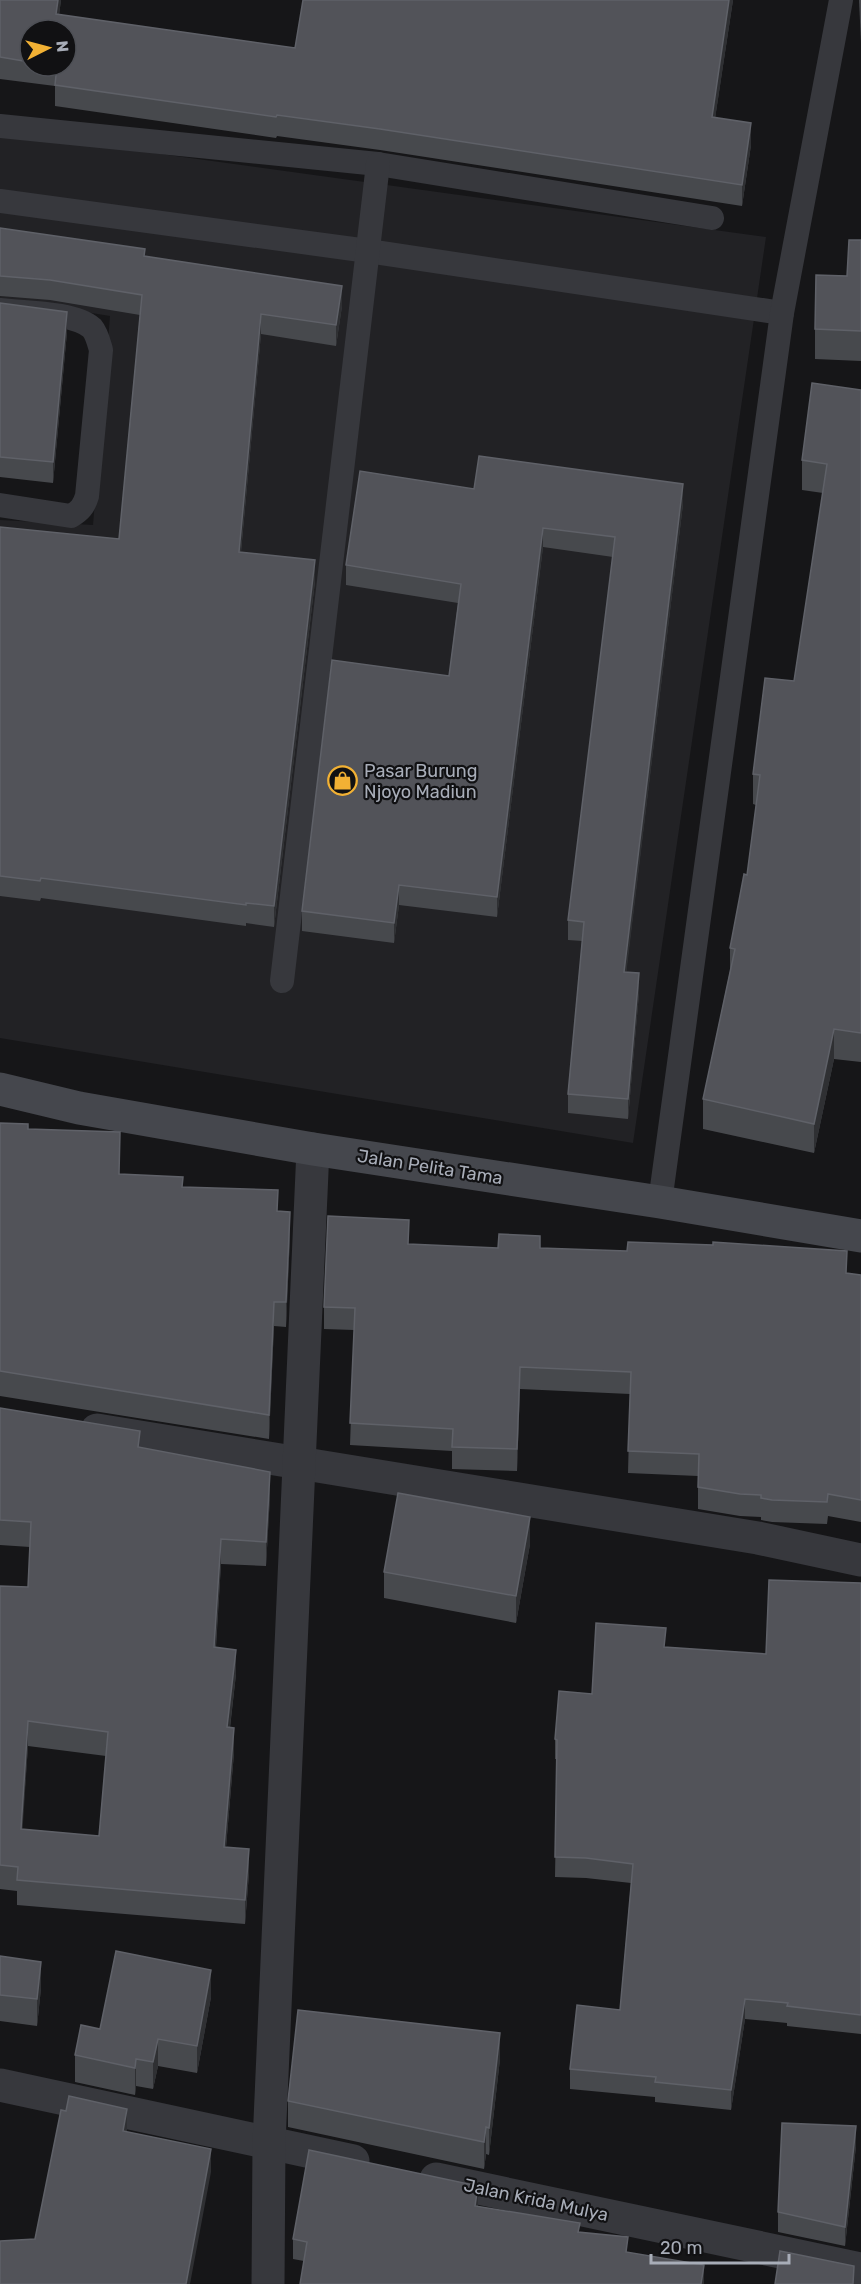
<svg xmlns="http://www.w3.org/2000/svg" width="861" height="2284" font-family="Rubik,sans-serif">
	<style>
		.built { fill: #222225 }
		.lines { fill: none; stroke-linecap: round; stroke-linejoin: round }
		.lane { stroke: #37383d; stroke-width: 24 }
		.street { stroke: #37383d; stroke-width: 33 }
		.secondary { stroke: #45474d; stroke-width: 33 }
		.wall { fill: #47494d; fill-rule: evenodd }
		.shaded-wall { fill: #2f3033 }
		.building { fill: #525359; stroke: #5f6168; stroke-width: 1.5; fill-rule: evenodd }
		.labels { text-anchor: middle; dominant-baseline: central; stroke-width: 4.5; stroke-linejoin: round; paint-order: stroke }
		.poi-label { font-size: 18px; fill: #a8adb8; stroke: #111113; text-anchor: start }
		.street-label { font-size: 18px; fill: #a8adb8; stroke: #111113 }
	</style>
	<rect width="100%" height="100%" fill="#161618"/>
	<path class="built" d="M 0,132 L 766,237 L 633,1143 L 0,1038 L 0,520 L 93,525 L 110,316 L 0,298 Z"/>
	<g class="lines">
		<g class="lane">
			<path d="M 0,126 L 378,164 L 712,218"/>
			<path d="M 0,201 L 368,251 L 782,313"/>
			<path d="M 0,310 C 24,313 74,312 92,328 C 97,334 99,343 101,350 L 87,496 C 84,506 80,511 71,516 L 0,505"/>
			<path d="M 282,981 L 378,164"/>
			<path d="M 660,1202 L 782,313 L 841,0"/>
		</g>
		<g class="street">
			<path d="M 97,1430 L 758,1538 L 861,1560"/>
			<path d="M 0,2085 L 353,2161"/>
			<path d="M 436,2179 L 861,2269"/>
			<path d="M 268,2284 L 269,2143 L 313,1149"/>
		</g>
		<path class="secondary" d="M 0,1089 L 79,1108 L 313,1149 L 660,1202 L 861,1236"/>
	</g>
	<g class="wall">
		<path d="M 0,0 L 61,0 L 59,15 L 295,48 L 303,0 L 733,0 L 715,118 L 751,145 L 742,206 L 380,150 L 277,136 L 276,138 L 55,106 L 55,86 L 0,79 ZM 30,30 L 66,66 L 30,66 Z"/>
		<path d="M 859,0 L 861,0 L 861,43 Z"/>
		<path d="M 0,228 L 145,256 L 342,306 L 336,346 L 261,334 L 241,552 L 315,581 L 274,927 L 246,923 L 246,926 L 41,898 L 40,901 L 0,896 L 0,527 L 119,539 L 140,315 L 50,300 L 0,296 Z"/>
		<path d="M 861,240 L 861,361 L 815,359 L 815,329 L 847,276 Z"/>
		<path d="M 0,303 L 67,332 L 53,483 L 0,477 Z"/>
		<path d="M 861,390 L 861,1062 L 834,1059 L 814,1153 L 703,1129 L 703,1099 L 730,971 L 730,948 L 747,875 L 756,805 L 753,804 L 753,774 L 794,681 L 823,493 L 802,490 L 802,460 Z"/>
		<path d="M 474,489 L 683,504 L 626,972 L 639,993 L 628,1119 L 568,1113 L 568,1094 L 582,941 L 568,940 L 568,920 L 613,557 L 543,547 L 497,917 L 399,905 L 394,943 L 302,931 L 302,911 L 449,676 L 458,603 L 346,585 L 346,565 Z"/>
		<path d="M 0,1123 L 28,1129 L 120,1174 L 183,1187 L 278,1211 L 290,1236 L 286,1327 L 274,1326 L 269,1439 L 0,1396 Z"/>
		<path d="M 498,1248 L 540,1248 L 847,1273 L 861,1275 L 861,1522 L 828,1516 L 827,1524 L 772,1522 L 761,1520 L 761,1517 L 740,1516 L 698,1509 L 698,1476 L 628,1473 L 630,1394 L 520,1389 L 517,1471 L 452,1469 L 452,1451 L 350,1445 L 354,1330 L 324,1329 L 324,1307 Z"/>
		<path d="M 0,1408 L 140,1448 L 270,1496 L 266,1566 L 221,1564 L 216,1647 L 236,1674 L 230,1728 L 234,1753 L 226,1847 L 249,1873 L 245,1924 L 17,1905 L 17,1891 L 0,1889 L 0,1586 L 28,1587 L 30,1547 L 0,1545 ZM 28,1746 L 106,1756 L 99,1836 L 22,1829 Z"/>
		<path d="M 530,1544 L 516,1623 L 384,1598 L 384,1572 Z"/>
		<path d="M 861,1583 L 861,2034 L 787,2026 L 787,2023 L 745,2019 L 731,2110 L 655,2102 L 655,2097 L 570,2089 L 570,2069 L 620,2010 L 631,1883 L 586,1878 L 555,1877 L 557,1759 L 555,1759 L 555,1739 L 592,1694 L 666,1647 L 766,1654 Z"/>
		<path d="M 0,1956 L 41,1988 L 37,2026 L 0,2021 Z"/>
		<path d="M 211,1997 L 197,2073 L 158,2066 L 153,2089 L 136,2086 L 135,2095 L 75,2082 L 75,2055 L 100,2029 Z"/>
		<path d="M 500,2059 L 489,2155 L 486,2154 L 484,2169 L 288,2127 L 288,2101 Z"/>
		<path d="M 856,2146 L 845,2246 L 778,2232 L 778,2212 Z"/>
		<path d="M 580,2232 L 704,2284 L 304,2261 L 293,2259 L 293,2239 Z"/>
	</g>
	<g class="shaded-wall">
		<path d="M 58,0 L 61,0 L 57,30 L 56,14 Z"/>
		<path d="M 729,0 L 733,0 L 712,139 L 712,117 Z"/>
		<path d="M 751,123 L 751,145 L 742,206 L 742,185 Z"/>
		<path d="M 342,286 L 342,306 L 336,346 L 336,325 Z"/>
		<path d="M 67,312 L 67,332 L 53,483 L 53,462 Z"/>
		<path d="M 261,314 L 261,334 L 239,572 L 239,552 Z"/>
		<path d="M 683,484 L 683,504 L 624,992 L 624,972 Z"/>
		<path d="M 543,528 L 543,547 L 497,917 L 497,897 Z"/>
		<path d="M 315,560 L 315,581 L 274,927 L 274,906 Z"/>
		<path d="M 399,885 L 399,905 L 394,943 L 394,923 Z"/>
		<path d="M 639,973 L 639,993 L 628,1119 L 628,1099 Z"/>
		<path d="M 834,1029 L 834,1059 L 814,1153 L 814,1124 Z"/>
		<path d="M 290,1212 L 290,1236 L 286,1327 L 286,1302 Z"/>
		<path d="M 274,1302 L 274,1326 L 269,1439 L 269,1415 Z"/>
		<path d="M 520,1367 L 520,1389 L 517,1471 L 517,1449 Z"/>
		<path d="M 270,1472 L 270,1496 L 266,1566 L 266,1542 Z"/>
		<path d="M 530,1517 L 530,1544 L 516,1623 L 516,1596 Z"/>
		<path d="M 221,1539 L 221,1564 L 214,1671 L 214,1647 Z"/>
		<path d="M 236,1650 L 236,1674 L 227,1752 L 227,1727 Z"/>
		<path d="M 28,1721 L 28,1746 L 21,1854 L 21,1829 Z"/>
		<path d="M 234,1728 L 234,1753 L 224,1871 L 224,1847 Z"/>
		<path d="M 249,1849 L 249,1873 L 245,1924 L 245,1900 Z"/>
		<path d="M 41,1962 L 41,1988 L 37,2026 L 37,1999 Z"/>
		<path d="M 211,1970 L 211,1997 L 197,2073 L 197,2046 Z"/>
		<path d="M 745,1999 L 745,2019 L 731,2110 L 731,2090 Z"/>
		<path d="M 500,2033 L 500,2059 L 489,2155 L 489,2128 Z"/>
		<path d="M 158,2039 L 158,2066 L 153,2089 L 153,2062 Z"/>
		<path d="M 136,2059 L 136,2086 L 135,2095 L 135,2068 Z"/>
		<path d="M 127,2109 L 127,2131 L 123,2154 L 123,2131 Z"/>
		<path d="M 856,2126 L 856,2146 L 845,2246 L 845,2227 Z"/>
		<path d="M 486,2127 L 486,2154 L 484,2169 L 484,2142 Z"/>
		<path d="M 211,2149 L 211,2172 L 190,2284 L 186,2284 Z"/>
		<path d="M 478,2186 L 478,2206 L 475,2206 Z"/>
		<path d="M 704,2265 L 704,2284 L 701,2284 Z"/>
	</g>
	<g class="building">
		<path d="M 0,0 L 58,0 L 56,14 L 295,48 L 303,0 L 729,0 L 712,117 L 751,123 L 742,185 L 380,129 L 277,115 L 276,117 L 55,85 L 57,66 L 66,66 L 66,30 L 30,30 L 30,62 L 0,57 Z"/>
		<path d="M 0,228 L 145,249 L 144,256 L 342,286 L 336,325 L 261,314 L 239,552 L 315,560 L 274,906 L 246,903 L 246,905 L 41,878 L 40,881 L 0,876 L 0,527 L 119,539 L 142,295 L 50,280 L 0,276 Z"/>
		<path d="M 849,240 L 861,240 L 861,331 L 815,329 L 816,275 L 847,276 Z"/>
		<path d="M 0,303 L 67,312 L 53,462 L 0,457 Z"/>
		<path d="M 812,383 L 861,390 L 861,1033 L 834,1029 L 814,1124 L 703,1099 L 735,949 L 730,948 L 744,874 L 747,875 L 760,775 L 753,774 L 765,678 L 794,681 L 827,464 L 802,460 Z"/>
		<path d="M 479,456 L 683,484 L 624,972 L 639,973 L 628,1099 L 568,1094 L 584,922 L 568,920 L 615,537 L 543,528 L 497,897 L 399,885 L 394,923 L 302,911 L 332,660 L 449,676 L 461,584 L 346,565 L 360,471 L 474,489 Z"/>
		<path d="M 0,1123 L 28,1124 L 28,1129 L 120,1132 L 119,1174 L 183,1177 L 182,1187 L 278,1190 L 277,1211 L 290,1212 L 286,1302 L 274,1302 L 269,1415 L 0,1371 Z"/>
		<path d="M 328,1216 L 409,1220 L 408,1244 L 498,1248 L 499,1234 L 540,1236 L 540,1248 L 627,1251 L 628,1242 L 713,1245 L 713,1242 L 847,1251 L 846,1273 L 861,1275 L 861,1500 L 828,1494 L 827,1502 L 772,1500 L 761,1498 L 761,1495 L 740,1494 L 698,1487 L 699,1454 L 628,1451 L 631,1372 L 520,1367 L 517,1449 L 452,1447 L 453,1429 L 350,1423 L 355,1308 L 324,1307 Z"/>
		<path d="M 0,1408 L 140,1431 L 138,1447 L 270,1472 L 266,1542 L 221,1539 L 214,1647 L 236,1650 L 227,1727 L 234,1728 L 224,1847 L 249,1849 L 245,1900 L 17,1880 L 18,1867 L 0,1865 L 0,1586 L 28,1587 L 31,1522 L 0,1520 ZM 28,1721 L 108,1732 L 99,1836 L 21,1829 Z"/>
		<path d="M 398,1493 L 530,1517 L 516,1596 L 384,1572 Z"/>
		<path d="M 769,1580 L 861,1583 L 861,2015 L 787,2006 L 788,2003 L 745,1999 L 731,2090 L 655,2082 L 656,2077 L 570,2069 L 577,2005 L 620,2010 L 633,1864 L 586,1858 L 555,1857 L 557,1740 L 555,1739 L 559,1691 L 592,1694 L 596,1623 L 666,1628 L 664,1647 L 766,1654 Z"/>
		<path d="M 116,1951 L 211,1970 L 197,2046 L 158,2039 L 153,2062 L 136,2059 L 135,2068 L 75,2055 L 81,2025 L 100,2029 Z"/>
		<path d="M 0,1956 L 41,1962 L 37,1999 L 0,1995 Z"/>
		<path d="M 298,2010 L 500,2033 L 489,2128 L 486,2127 L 484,2142 L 288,2101 Z"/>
		<path d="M 69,2096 L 127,2109 L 123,2131 L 211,2149 L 186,2284 L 0,2284 L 0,2241 L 35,2239 L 61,2110 L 66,2111 Z"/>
		<path d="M 782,2123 L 856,2126 L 845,2227 L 778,2212 Z"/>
		<path d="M 309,2150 L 478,2186 L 475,2206 L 580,2223 L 578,2232 L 628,2237 L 626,2252 L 704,2265 L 701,2284 L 300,2284 L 307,2242 L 293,2239 Z"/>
		<path d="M 780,2251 L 854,2266 L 853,2284 L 775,2284 Z"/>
	</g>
	<defs>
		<symbol id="shop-ring" viewBox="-11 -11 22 22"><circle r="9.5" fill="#111113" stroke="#f2b134" stroke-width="1.5"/><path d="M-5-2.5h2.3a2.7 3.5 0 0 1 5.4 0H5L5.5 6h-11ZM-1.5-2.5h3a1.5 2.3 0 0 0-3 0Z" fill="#f2b134"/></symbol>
	</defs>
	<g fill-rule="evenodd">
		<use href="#shop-ring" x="326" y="764" width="33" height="33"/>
	</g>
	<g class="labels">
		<g class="poi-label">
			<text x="364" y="771">Pasar Burung<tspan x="364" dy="21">Njoyo Madiun</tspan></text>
		</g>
		<g class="street-label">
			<text transform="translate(430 1167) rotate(9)">Jalan Pelita Tama</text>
			<text transform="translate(536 2200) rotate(12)">Jalan Krida Mulya</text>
		</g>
	</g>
	<g transform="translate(48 48) rotate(84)"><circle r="28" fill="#111113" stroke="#4d4f55" stroke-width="1.5"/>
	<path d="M0-4.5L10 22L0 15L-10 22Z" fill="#f2b134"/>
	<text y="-9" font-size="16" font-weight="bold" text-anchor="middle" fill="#a8adb8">N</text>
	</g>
	<path d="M651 2254v9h138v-9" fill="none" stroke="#a8adb8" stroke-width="3"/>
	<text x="660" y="2254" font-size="18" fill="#a8adb8" stroke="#111113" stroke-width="4.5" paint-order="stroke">20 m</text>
</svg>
